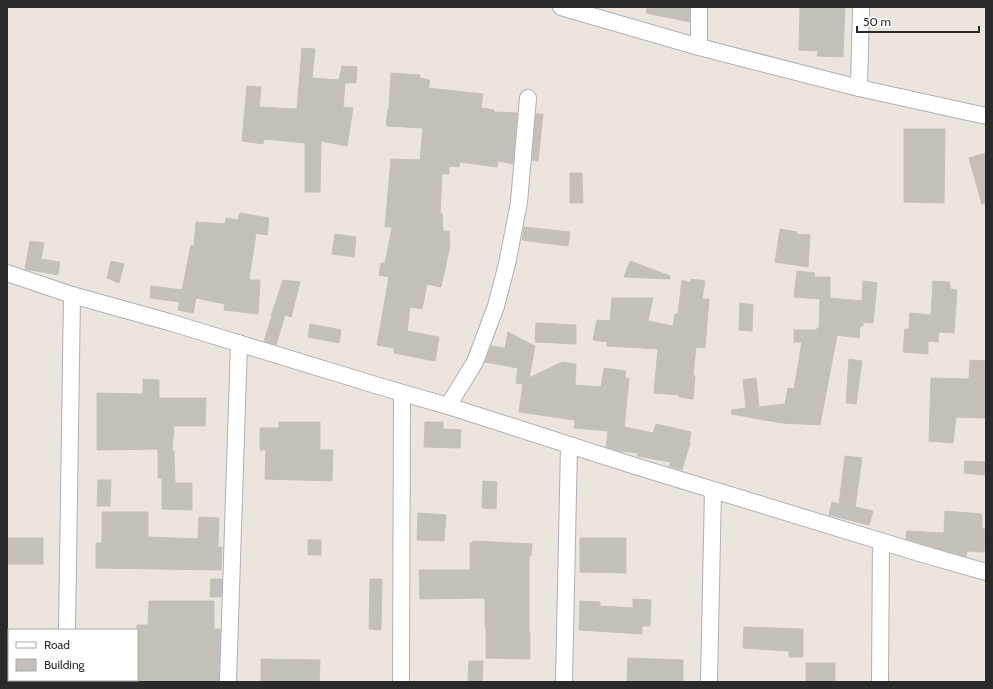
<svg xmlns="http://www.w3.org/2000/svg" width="993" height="689" font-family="Cabin,sans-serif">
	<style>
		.building { fill: #c4bfb9; stroke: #c6c1b8 }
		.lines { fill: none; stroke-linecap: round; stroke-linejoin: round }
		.minor-casing { stroke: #aeb0b9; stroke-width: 18 }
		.minor { stroke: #fff; stroke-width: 16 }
	</style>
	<rect width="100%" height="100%" fill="#ebe5de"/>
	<g class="building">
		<path d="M 647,7 L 690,7 L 690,22 L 646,13 Z"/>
		<path d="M 800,7 L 845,7 L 843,57 L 817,56 L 818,51 L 799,50 Z"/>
		<path d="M 302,48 L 315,49 L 312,78 L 339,80 L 342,66 L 357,67 L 356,83 L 345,83 L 343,107 L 353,108 L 347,146 L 321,141 L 320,192 L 305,192 L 305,143 L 264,139 L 263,144 L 242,141 L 247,86 L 261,87 L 259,107 L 297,109 Z"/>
		<path d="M 391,73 L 420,75 L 420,78 L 430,80 L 428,88 L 483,94 L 481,108 L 494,110 L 494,112 L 517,113 L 513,164 L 498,161 L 497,167 L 460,162 L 459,167 L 449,166 L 449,174 L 442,174 L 440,213 L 442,213 L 443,231 L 449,231 L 450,246 L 441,287 L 427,284 L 422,309 L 410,307 L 407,331 L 439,337 L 435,361 L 394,353 L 394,348 L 377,345 L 389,277 L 379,275 L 381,263 L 385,263 L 392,227 L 385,227 L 391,159 L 420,160 L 423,128 L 387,126 L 387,124 L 386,124 L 388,109 L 389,109 Z"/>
		<path d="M 536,114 L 543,114 L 538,161 L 532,160 Z"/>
		<path d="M 904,129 L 945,129 L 944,203 L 904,202 Z"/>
		<path d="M 986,153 L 986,203 L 982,204 L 969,158 Z"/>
		<path d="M 570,173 L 582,173 L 583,203 L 570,203 Z"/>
		<path d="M 240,213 L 269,218 L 267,235 L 256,233 L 249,280 L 260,280 L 258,314 L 224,310 L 225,304 L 196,298 L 193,313 L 178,310 L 180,302 L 150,298 L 151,286 L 182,290 L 191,245 L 194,246 L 196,222 L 225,224 L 226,218 L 238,220 Z"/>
		<path d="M 524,227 L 570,232 L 568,246 L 522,240 Z"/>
		<path d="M 780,229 L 797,232 L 796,234 L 810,235 L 808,267 L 775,262 Z"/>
		<path d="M 335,234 L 356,237 L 354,257 L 332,254 Z"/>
		<path d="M 30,241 L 44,243 L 41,259 L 60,262 L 58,275 L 25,269 Z"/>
		<path d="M 111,261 L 124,264 L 119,283 L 107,278 Z"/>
		<path d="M 630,261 L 670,276 L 670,279 L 624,277 Z"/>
		<path d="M 797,271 L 815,273 L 814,277 L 830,277 L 830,298 L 862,301 L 863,281 L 877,283 L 873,323 L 863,322 L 863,326 L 860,326 L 859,338 L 837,335 L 820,425 L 782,423 L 731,414 L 732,410 L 746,408 L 743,380 L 756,378 L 759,407 L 785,404 L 788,388 L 794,389 L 802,342 L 794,342 L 794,330 L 817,330 L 817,328 L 819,328 L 820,299 L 794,297 Z"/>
		<path d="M 691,279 L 705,281 L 702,299 L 709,299 L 705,348 L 696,347 L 693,375 L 695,376 L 693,399 L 679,397 L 679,395 L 654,393 L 658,349 L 607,346 L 607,342 L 593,340 L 597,320 L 610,321 L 612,298 L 653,298 L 648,321 L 673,326 L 675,314 L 678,314 L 682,280 L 690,283 Z"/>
		<path d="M 283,280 L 300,282 L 291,317 L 285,315 L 276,345 L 264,341 L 272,316 L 271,316 Z"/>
		<path d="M 933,281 L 950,282 L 950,289 L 957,290 L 954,333 L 939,332 L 938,342 L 928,341 L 928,354 L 903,352 L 905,329 L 909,329 L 910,313 L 931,315 Z"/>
		<path d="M 740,303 L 753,305 L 752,331 L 739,330 Z"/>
		<path d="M 536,323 L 576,325 L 576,344 L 535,342 Z"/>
		<path d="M 310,324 L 341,330 L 339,343 L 308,337 Z"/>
		<path d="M 508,332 L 535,346 L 529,378 L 562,362 L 576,364 L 575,385 L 601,387 L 604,368 L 626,371 L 625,378 L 629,379 L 624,427 L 653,433 L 656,424 L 691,432 L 689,443 L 690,443 L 682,470 L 669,466 L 671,462 L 637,456 L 638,453 L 620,451 L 606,447 L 608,431 L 574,428 L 575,420 L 519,412 L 523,384 L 516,383 L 518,368 L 485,362 L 491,346 L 505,348 Z"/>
		<path d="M 849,359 L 862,361 L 856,404 L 846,403 Z"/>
		<path d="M 970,360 L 986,361 L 986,418 L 956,417 L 953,443 L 929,441 L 931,378 L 969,379 Z"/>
		<path d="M 143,379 L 159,380 L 159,398 L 206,398 L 205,426 L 174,426 L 172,451 L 174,451 L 175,483 L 192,483 L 192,510 L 162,509 L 162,478 L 158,478 L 158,449 L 97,450 L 97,393 L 143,394 Z"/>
		<path d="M 279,422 L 320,422 L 320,450 L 333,450 L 332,481 L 265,479 L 266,450 L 260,450 L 260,428 L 279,428 Z"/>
		<path d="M 425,422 L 443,422 L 443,429 L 461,430 L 460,448 L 424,447 Z"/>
		<path d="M 845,456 L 862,458 L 855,507 L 873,511 L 869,525 L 829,515 L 832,502 L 839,504 Z"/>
		<path d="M 965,461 L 986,462 L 986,475 L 964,473 Z"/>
		<path d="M 98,480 L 111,480 L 110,506 L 97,506 Z"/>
		<path d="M 483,481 L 497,482 L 496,509 L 482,508 Z"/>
		<path d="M 945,511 L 982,514 L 982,528 L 985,529 L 984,552 L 967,551 L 966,557 L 906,539 L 907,531 L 944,533 Z"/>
		<path d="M 102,512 L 148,512 L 148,537 L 198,539 L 199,517 L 219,518 L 218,547 L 222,547 L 221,570 L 96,568 L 96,543 L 102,543 Z"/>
		<path d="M 418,513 L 446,515 L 444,541 L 417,540 Z"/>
		<rect x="7" y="538" width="36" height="26"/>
		<path d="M 580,538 L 626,538 L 626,573 L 580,572 Z"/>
		<rect x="308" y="540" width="13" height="15"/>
		<path d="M 473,541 L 532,544 L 531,556 L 529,556 L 529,633 L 530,633 L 530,659 L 486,658 L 486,627 L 485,627 L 485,601 L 484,598 L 420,599 L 419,570 L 470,570 L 470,543 L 473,543 Z"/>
		<path d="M 211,579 L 222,579 L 221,597 L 210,597 Z"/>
		<path d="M 370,579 L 382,579 L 381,630 L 369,629 Z"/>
		<path d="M 633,599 L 651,600 L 650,626 L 642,626 L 642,634 L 579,630 L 580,601 L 600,602 L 600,606 L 633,608 Z"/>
		<path d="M 149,601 L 214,601 L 214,629 L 220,629 L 219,682 L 137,682 L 137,625 L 148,625 Z"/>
		<path d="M 744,627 L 803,629 L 803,657 L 789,657 L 789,651 L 743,648 Z"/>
		<path d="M 628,658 L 683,660 L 683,682 L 627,682 Z"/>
		<path d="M 261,659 L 320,660 L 319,682 L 261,682 Z"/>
		<path d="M 469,661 L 483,661 L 482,682 L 468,682 Z"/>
		<rect x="806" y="663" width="29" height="19"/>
	</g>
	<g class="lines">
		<defs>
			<g id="minor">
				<path d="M 561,7 L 699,47 L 859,88 L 986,116"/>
				<path d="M 699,47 L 699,7"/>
				<path d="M 859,88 L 861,7"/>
				<path d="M 7,273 L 72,295 L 169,322 L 382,387 L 448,406 L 635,466 L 926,555 L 986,572"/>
				<path d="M 448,406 L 475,362 L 496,306 L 507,264 L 519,202 L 528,98"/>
				<path d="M 67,630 L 72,295"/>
				<path d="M 7,652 L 9,652"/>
				<path d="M 66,682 L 66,680"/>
				<path d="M 228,682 L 239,343"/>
				<path d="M 401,682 L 402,393"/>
				<path d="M 564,682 L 569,445"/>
				<path d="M 709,682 L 713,490"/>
				<path d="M 880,682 L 881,541"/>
			</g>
		</defs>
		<use href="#minor" class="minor-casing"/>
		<use href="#minor" class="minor"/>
	</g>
	<rect width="993" height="689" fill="none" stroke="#2a2a2a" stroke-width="16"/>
	<rect x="8" y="629" width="130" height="52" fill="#ffffff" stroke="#aaaaaa"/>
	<rect x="16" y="642" width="20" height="6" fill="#ffffff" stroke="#aaaaaa"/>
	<text x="44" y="649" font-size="12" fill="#2a2a2a">Road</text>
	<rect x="16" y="659" width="20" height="12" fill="#c4bfb9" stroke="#aaaaaa"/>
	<text x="44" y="669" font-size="12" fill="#2a2a2a">Building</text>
	<path d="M857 26v6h122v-6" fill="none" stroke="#2a2a2a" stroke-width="2"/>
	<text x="863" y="26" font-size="12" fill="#2a2a2a" stroke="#ffffff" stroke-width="3" paint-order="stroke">50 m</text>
</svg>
